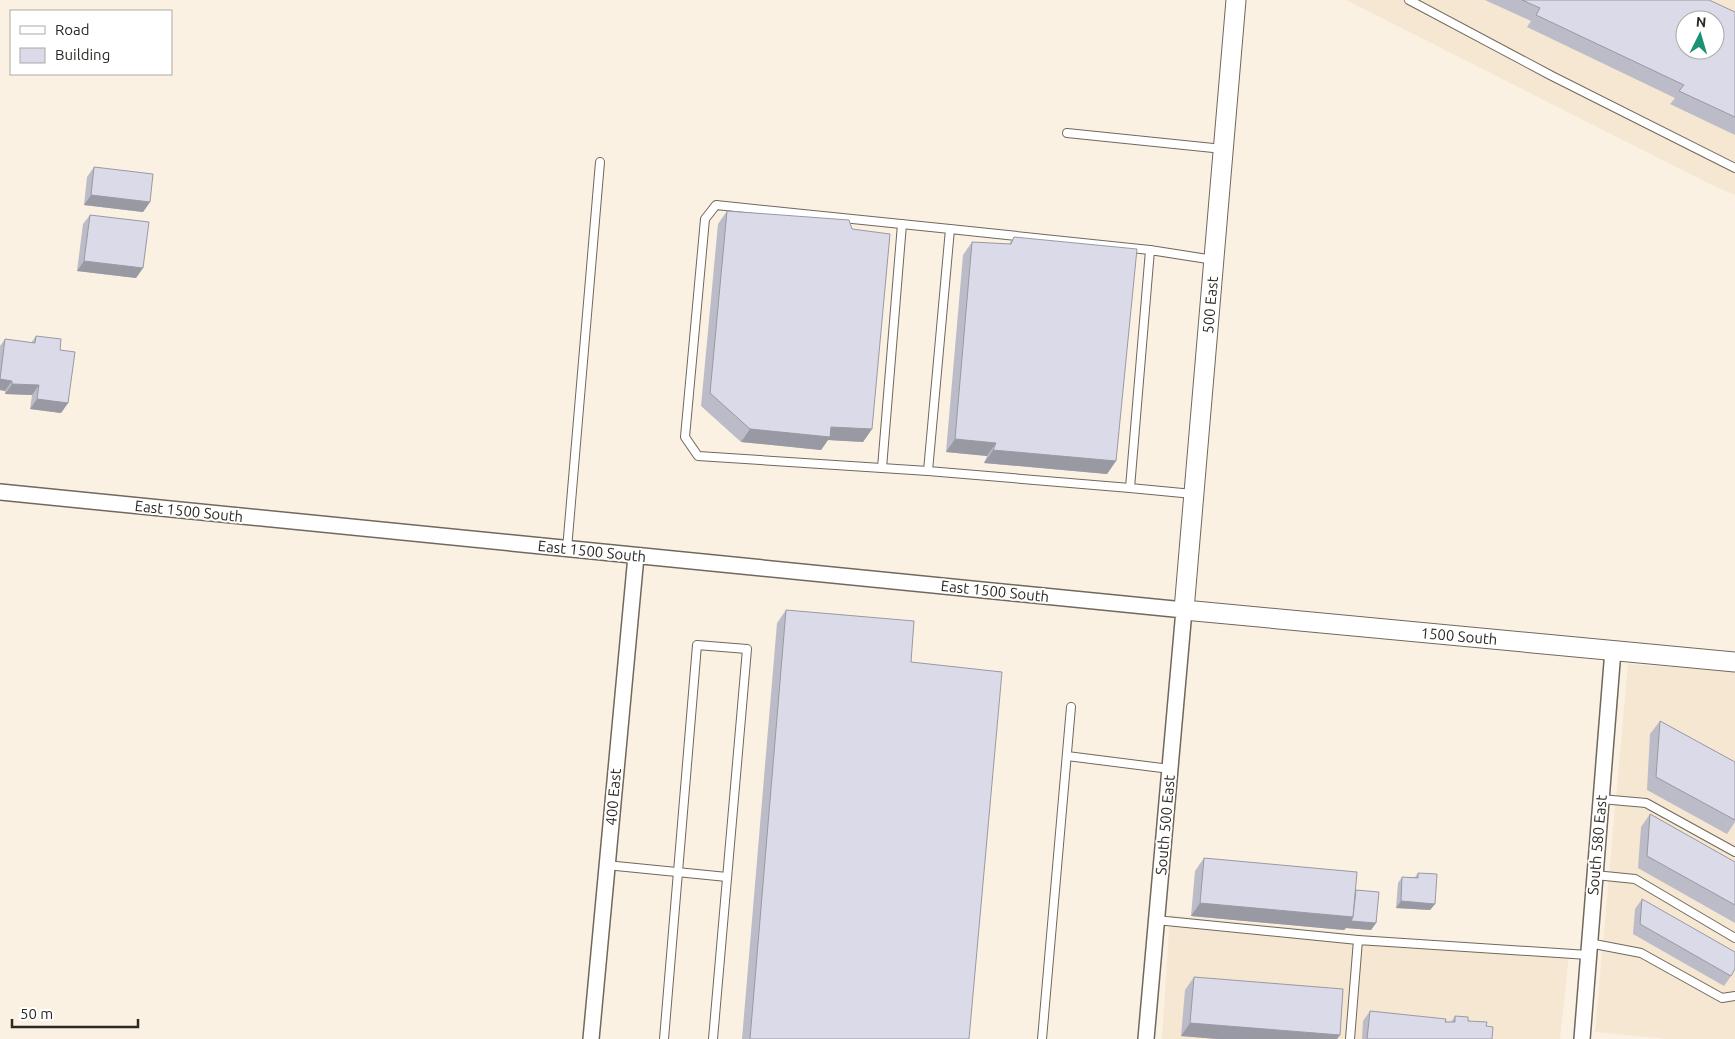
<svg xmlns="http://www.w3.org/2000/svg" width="1735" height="1039" font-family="Ubuntu,sans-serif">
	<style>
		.built { fill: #f5e7d2; fill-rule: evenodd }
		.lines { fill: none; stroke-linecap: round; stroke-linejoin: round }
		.service-casing { stroke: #70685c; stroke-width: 10 }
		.minor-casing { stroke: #70685c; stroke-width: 18 }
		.tertiary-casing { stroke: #70685c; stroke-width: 21 }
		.service { stroke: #fff; stroke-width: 8 }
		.minor { stroke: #fff; stroke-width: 15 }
		.tertiary { stroke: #fff; stroke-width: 19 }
		.wall { fill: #bcbbc8 }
		.shaded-wall { fill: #9999a3 }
		.building { fill: #dbdae9; stroke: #9999a3; fill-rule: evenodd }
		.labels { text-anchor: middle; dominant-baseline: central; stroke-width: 4; stroke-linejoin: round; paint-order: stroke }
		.street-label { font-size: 15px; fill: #2c2823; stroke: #fff }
	</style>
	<rect width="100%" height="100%" fill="#faf1e3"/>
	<g class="built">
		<path d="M 1346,0 L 1735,0 L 1735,195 L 1710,184 ZM 1685,20 L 1715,20 L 1715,50 L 1685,50 Z"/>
		<path d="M 1628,664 L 1735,672 L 1735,1039 L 1667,1039 L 1595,1032 Z"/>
		<path d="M 1170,915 L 1569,956 L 1560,1039 L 1162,1039 Z"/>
	</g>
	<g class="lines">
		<defs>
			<g id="service">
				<path d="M 1409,0 L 1552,76 L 1735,168"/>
				<path d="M 1067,133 L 1223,149"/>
				<path d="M 882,468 L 902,224"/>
				<path d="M 928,471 L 698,456 L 685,437 L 705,219 L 716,205 L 950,229"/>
				<path d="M 1130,488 L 928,471 L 950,229 L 1150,250"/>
				<path d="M 1193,494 L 1130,488 L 1150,250 L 1214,260"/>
				<path d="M 567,549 L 600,162"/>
				<path d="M 1067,756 L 1170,769"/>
				<path d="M 1601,799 L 1646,803 L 1735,852"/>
				<path d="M 606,865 L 727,877"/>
				<path d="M 1595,875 L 1635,879 L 1735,938"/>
				<path d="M 1156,920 L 1358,940"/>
				<path d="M 1589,943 L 1641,953 L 1722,998 L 1735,996"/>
				<path d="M 664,1039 L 697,645 L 747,649 L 713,1039"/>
				<path d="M 1042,1039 L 1071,707"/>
				<path d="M 1350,1039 L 1358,940 L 1588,955"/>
			</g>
			<g id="minor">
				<path d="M 0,492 L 1184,610 L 1146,1039"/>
				<path d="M 591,1039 L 636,556"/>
				<path d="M 1582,1039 L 1613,650"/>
			</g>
			<path id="tertiary" d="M 1236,0 L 1184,610 L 1735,662"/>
		</defs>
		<use href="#service" class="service-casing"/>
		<use href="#minor" class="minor-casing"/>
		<use href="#tertiary" class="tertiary-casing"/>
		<use href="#service" class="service"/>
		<use href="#minor" class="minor"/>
		<use href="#tertiary" class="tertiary"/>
	</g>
	<g class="wall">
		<path d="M 1485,0 L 1709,0 L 1735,12 L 1735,135 L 1670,104 L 1675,98 L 1527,27 L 1531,21 Z"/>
		<path d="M 94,167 L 150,202 L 143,212 L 84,205 L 87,177 Z"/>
		<path d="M 727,211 L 872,429 L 863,442 L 828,440 L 821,450 L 741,442 L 701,406 L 718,224 Z"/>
		<path d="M 90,215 L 143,268 L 136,278 L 77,271 L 83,224 Z"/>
		<path d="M 1014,237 L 1116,461 L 1107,474 L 984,463 L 987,456 L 946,452 L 963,255 L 972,242 L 1009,244 Z"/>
		<path d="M 36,336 L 60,350 L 68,403 L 61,413 L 30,409 L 32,395 L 5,394 L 5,391 L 0,390 L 0,346 L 5,339 L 31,343 Z"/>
		<path d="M 786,610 L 911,662 L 969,1039 L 742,1039 L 777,623 Z"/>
		<path d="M 1660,721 L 1735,762 L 1735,822 L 1727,834 L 1647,790 L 1650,734 Z"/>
		<path d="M 1650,814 L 1735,862 L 1735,923 L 1638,868 L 1641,827 Z"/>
		<path d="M 1204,858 L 1356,890 L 1376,923 L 1371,930 L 1346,928 L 1344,930 L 1191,916 L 1195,871 Z"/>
		<path d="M 1418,873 L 1435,904 L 1430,910 L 1396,908 L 1398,883 L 1402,877 L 1415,877 Z"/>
		<path d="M 1642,899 L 1731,976 L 1724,986 L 1633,934 L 1635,909 Z"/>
		<path d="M 1194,977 L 1340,1035 L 1337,1039 L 1218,1039 L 1181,1036 L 1185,990 Z"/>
		<path d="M 1370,1011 L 1451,1022 L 1455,1016 L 1486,1026 L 1492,1039 L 1362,1039 L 1363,1021 Z"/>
	</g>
	<g class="shaded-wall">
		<path d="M 91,195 L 150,202 L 143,212 L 84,205 Z"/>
		<path d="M 84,261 L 143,268 L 136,278 L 77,271 Z"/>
		<path d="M 0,379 L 12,381 L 5,391 L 0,390 Z"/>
		<path d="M 12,384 L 39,385 L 32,395 L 5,394 Z"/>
		<path d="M 37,399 L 68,403 L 61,413 L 30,409 Z"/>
		<path d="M 831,427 L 872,429 L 863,442 L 828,440 L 821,450 L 741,442 L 750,429 Z"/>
		<path d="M 955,439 L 996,443 L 987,456 L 946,452 Z"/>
		<path d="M 993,450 L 1116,461 L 1107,474 L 984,463 Z"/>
		<path d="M 1401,901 L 1435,904 L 1430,910 L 1396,908 Z"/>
		<path d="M 1200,903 L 1353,917 L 1376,923 L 1371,930 L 1346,928 L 1344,930 L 1191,916 Z"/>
		<path d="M 1190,1023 L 1340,1035 L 1337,1039 L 1218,1039 L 1181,1036 Z"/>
	</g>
	<g class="building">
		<path d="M 1522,0 L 1709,0 L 1735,12 L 1735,117 L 1679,91 L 1684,85 L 1536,15 L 1540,8 ZM 1685,20 L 1715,20 L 1715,50 L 1685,50 Z"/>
		<path d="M 94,167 L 153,174 L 150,202 L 91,195 Z"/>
		<path d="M 727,211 L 849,220 L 852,229 L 890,234 L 872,429 L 831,427 L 830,437 L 750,429 L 710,393 Z"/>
		<path d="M 90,215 L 149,222 L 143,268 L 84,261 Z"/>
		<path d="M 1014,237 L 1137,249 L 1116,461 L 993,450 L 996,443 L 955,439 L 972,242 L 1011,244 Z"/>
		<path d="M 36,336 L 61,339 L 60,350 L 75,352 L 68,403 L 37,399 L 39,385 L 12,384 L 12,381 L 0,379 L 5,339 L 35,343 Z"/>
		<path d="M 786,610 L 914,621 L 911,662 L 1002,672 L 969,1039 L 750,1039 Z"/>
		<path d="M 1660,721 L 1735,762 L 1735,820 L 1656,777 Z"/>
		<path d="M 1650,814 L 1735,862 L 1735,905 L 1647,856 Z"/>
		<path d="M 1204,858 L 1357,872 L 1353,917 L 1200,903 Z"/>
		<path d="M 1418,873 L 1437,874 L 1435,904 L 1401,901 L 1402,877 L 1418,878 Z"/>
		<path d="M 1356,890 L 1379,892 L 1376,923 L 1351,921 L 1353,917 Z"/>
		<path d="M 1642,899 L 1735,952 L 1735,969 L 1731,976 L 1640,924 Z"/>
		<path d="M 1194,977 L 1343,989 L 1340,1035 L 1190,1023 Z"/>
		<path d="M 1370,1011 L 1446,1019 L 1445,1022 L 1455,1022 L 1455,1016 L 1468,1017 L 1468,1021 L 1487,1022 L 1486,1026 L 1493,1027 L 1492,1039 L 1367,1039 Z"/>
	</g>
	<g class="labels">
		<g class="street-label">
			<text transform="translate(1210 305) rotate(-85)">500 East</text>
			<text transform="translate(189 511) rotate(6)">East 1500 South</text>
			<text transform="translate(592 551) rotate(6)">East 1500 South</text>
			<text transform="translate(995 591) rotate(6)">East 1500 South</text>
			<text transform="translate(1459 636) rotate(5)">1500 South</text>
			<text transform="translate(613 797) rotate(-85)">400 East</text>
			<text transform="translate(1165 825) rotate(-85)">South 500 East</text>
			<text transform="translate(1597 845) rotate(-85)">South 580 East</text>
		</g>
	</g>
	<rect x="10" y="10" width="162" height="65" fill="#ffffff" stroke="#aba9a7"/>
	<rect x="20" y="26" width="25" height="8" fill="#ffffff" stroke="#aba9a7"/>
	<text x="55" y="35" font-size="15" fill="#2c2823">Road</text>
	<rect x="20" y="48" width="25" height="15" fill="#dbdae9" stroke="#aba9a7"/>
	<text x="55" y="60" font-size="15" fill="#2c2823">Building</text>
	<g transform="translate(1700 35) rotate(5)"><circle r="24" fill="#ffffff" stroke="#aba9a7"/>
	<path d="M0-4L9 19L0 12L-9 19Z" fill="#1b9175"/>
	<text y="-8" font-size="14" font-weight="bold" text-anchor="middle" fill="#2c2823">N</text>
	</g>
	<path d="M12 1019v8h126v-8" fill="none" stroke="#2c2823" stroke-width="2.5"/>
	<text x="20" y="1019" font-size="15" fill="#2c2823" stroke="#ffffff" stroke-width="4" paint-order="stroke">50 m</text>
</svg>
